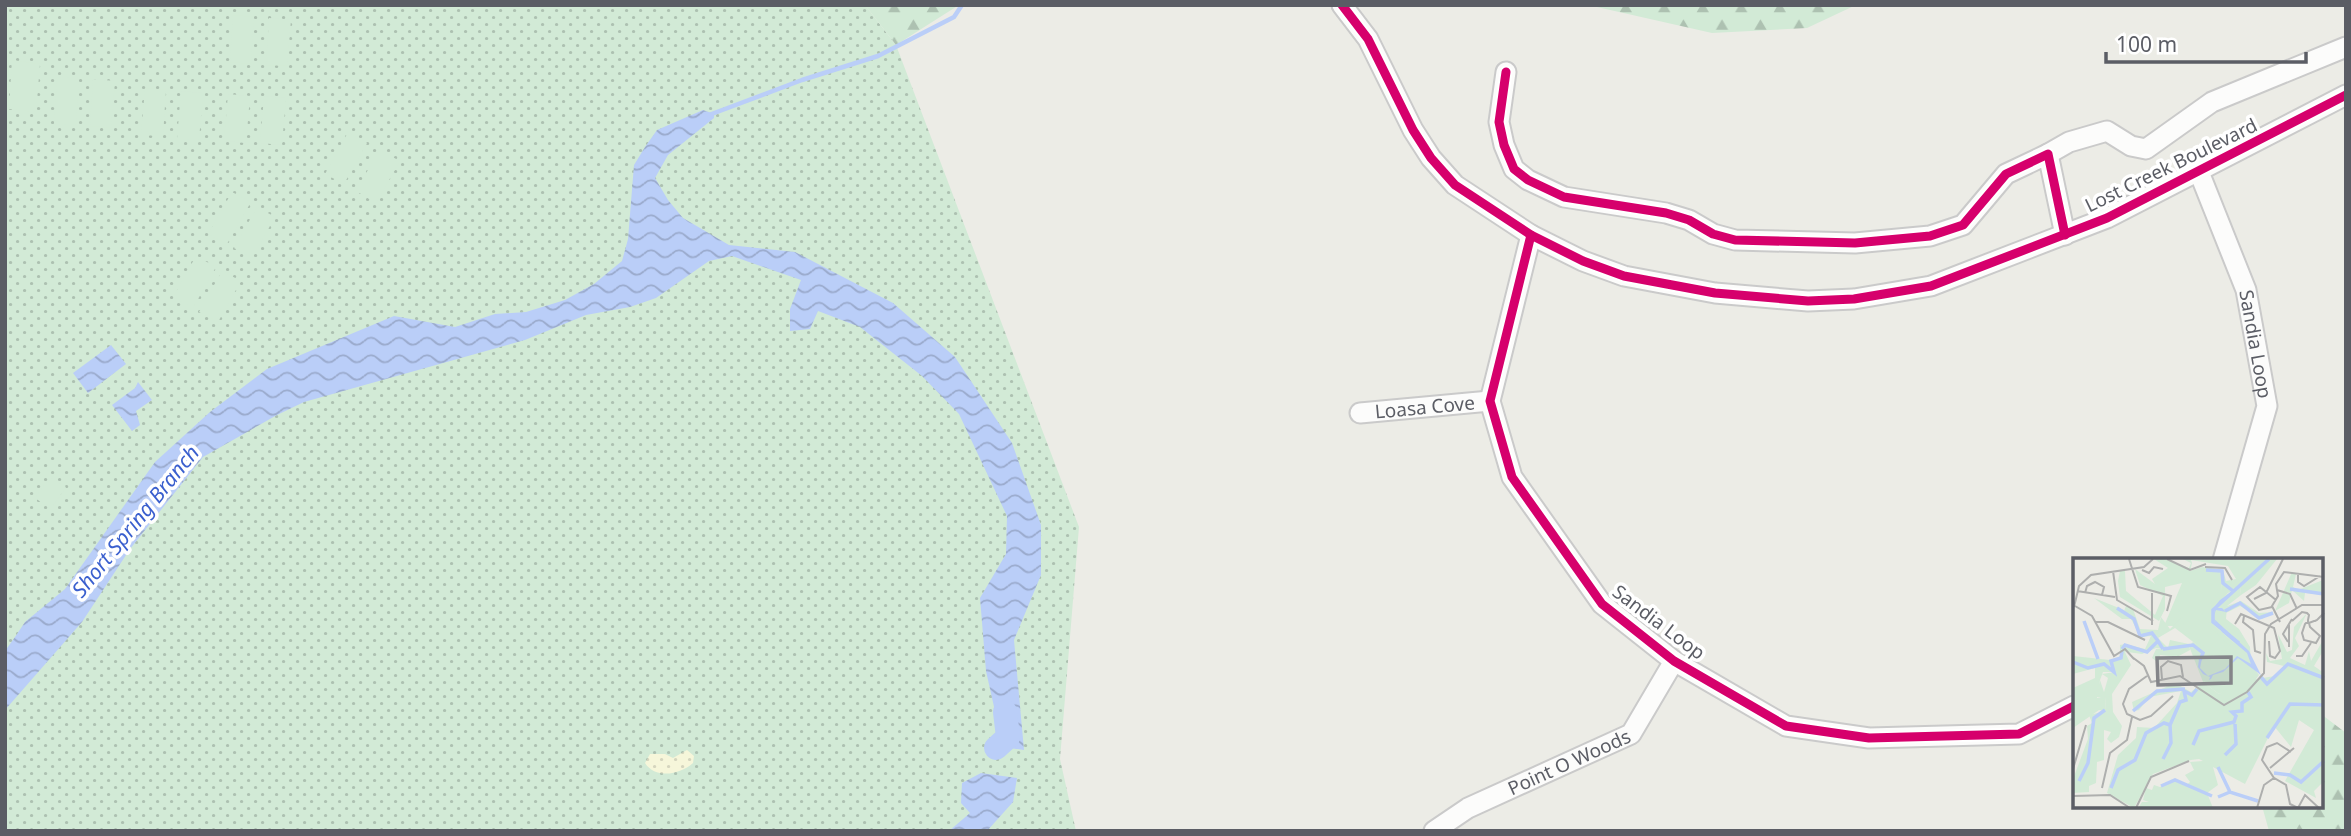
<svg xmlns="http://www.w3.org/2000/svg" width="2351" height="836" font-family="'Noto Sans',sans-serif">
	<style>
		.grass { fill: url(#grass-dots) }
		.forest { fill: url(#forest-firs) }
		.sand { fill: url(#sand-dots) }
		.pitch { fill: #d2ead6 }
		.water { fill: url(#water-waves) }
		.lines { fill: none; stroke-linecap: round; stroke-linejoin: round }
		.stream { stroke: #bacef8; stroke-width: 4.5 }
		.river { stroke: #bacef8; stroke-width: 24 }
		.minor-casing { stroke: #cacaca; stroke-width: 23 }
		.minor { stroke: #fcfcfb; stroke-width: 19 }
		.cycleway-casing { stroke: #fff; stroke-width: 13 }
		.cycleway { stroke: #d6006c; stroke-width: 9 }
		.labels { text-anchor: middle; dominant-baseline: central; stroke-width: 7; stroke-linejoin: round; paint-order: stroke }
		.street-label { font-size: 19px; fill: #5b5d65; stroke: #fff }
		.water-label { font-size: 21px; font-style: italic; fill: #3a5fce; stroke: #fff }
		.inset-river { fill: none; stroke: #bacef8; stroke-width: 3.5 }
		.inset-road { fill: none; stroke: #aeafae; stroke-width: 2 }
		.view { fill: #848589; fill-opacity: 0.15; stroke: #848589; stroke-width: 3.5 }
		.inset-edge { fill: none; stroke: #5b5d65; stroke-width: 3.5 }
	</style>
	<defs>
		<pattern id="grass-dots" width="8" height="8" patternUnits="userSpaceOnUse" patternTransform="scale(1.75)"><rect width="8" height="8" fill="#d2ead6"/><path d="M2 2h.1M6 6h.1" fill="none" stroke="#adc1b1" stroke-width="1.8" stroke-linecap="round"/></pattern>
		<pattern id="forest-firs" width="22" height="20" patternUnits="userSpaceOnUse" patternTransform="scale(1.75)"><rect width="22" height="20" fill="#d2ead6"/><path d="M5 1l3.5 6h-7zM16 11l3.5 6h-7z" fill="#adc1b1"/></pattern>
		<pattern id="sand-dots" width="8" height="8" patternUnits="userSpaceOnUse" patternTransform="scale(1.75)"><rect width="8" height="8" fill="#f6f6da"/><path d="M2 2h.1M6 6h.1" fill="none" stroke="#d5d5be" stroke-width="1.8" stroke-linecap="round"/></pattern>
		<pattern id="water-waves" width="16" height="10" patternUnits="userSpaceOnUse" patternTransform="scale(1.75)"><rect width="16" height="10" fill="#bacef8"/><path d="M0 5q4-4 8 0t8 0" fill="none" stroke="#9aaacc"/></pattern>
	</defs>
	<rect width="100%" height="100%" fill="#ecece6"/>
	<path class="grass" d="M 5,5 L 865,5 L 896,45 L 1079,527 L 1060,759 L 1076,831 L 5,831 Z"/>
	<g class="forest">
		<path d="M 865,5 L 959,5 L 896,45 Z"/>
		<path d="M 1588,5 L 1856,5 L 1807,28 L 1712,33 Z"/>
		<path d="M 2321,714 L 2346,733 L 2346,831 L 2269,831 L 2262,806 L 2321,806 Z"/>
	</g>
	<path class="sand" d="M 687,750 L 694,756 L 693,763 C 681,774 656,780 645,763 L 650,754 L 665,754 L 673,758 Z"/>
	<g class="pitch">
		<path d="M 233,15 L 254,17 L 251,64 L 230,62 Z"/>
		<path d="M 269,18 L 291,20 L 287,66 L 266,65 Z"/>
		<path d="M 12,60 L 40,64 L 36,112 L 9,109 Z"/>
		<path d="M 57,77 L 79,78 L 76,125 L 54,124 Z"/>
		<path d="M 93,79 L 115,81 L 111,128 L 90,126 Z"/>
		<path d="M 145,88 L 166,90 L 163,136 L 141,135 Z"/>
		<path d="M 181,91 L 203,93 L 199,140 L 177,139 Z"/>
		<path d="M 228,94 L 250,96 L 246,143 L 224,141 Z"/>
		<path d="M 264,96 L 286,98 L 282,145 L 260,143 Z"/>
		<path d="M 348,132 L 367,143 L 344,184 L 325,174 Z"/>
		<path d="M 379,150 L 400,161 L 376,203 L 356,191 Z"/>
		<path d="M 232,192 L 251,202 L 227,244 L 208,234 Z"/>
		<path d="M 257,207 L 275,217 L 252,258 L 234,248 Z"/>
		<path d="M 196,256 L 216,267 L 193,308 L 173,297 Z"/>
		<path d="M 222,271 L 241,281 L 218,322 L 199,312 Z"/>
		<path d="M 50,477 L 66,487 L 51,509 L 35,498 Z"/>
	</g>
	<g class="water">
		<path d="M 703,110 L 714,114 L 714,118 L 668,155 L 655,178 L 668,200 L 683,218 L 729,245 L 795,252 L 893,303 L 955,357 L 1012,443 L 1041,525 L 1041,575 L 1014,640 L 1024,750 L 1003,747 L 986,671 L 980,598 L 1006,554 L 1007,516 L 959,414 L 922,376 L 860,327 L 818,311 L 810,329 L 790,331 L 790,309 L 801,280 L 732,256 L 709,261 L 656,298 L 630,307 L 586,315 L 525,340 L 304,402 L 277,415 L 203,457 L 130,549 L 82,622 L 5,710 L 5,651 L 15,637 L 25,622 L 65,589 L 155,462 L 210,412 L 267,369 L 394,316 L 455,327 L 495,314 L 526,312 L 565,300 L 594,284 L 622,261 L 628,239 L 634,165 L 645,147 L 657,130 Z"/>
		<path d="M 111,345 L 126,364 L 88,393 L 73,373 Z"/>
		<path d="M 138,382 L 152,400 L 136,411 L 140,425 L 132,431 L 112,405 L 135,388 Z"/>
		<path d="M 981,773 L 1017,778 L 1013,802 L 987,831 L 949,831 L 970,813 L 961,803 L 962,783 Z"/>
	</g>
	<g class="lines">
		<path class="stream" d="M 709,115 L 802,80 L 878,56 L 954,17 L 962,5"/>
		<path class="river" d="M 996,748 L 1008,737 L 1005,712"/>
		<defs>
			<g id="minor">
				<path d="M 1342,5 L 1368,39 L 1413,130 L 1431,158 L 1455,185 L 1531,235 L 1583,261 L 1624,276 L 1715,293 L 1808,301 L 1854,299 L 1931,286 L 2107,218 L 2346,95"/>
				<path d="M 1506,72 L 1499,122 L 1504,145 L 1514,169 L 1528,180 L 1564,197 L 1666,213 L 1689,220 L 1713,234 L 1735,240 L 1855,243 L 1930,236 L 1963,225 L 2006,174 L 2048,154 L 2065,235"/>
				<path d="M 2048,154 L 2069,142 L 2107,131 L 2131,146 L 2146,149 L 2212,102 L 2346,47"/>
				<path id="s1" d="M 2199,172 L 2246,290 L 2267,406 L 2223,560"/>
				<path d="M 1531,235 L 1490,401 L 1512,477 L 1602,604 L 1674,661 L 1786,726 L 1869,738 L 2019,734 L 2074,706"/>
				<path id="s2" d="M 1360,413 L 1490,401"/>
				<path id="s3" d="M 1434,831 L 1468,808 L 1631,734 L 1674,661"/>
			</g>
		</defs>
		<use href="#minor" class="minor-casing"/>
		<use href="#minor" class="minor"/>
		<defs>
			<g id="cycleway">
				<path d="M 1342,5 L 1368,39 L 1413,130 L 1431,158 L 1455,185 L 1531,235 L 1583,261 L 1624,276 L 1715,293 L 1808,301 L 1854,299 L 1931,286 L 2107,218 L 2346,95"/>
				<path d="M 1506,72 L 1499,122 L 1504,145 L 1514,169 L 1528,180 L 1564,197 L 1666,213 L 1689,220 L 1713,234 L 1735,240 L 1855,243 L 1930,236 L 1963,225 L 2006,174 L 2048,154 L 2065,235"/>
				<path d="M 1531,235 L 1490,401 L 1512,477 L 1602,604 L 1674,661 L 1786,726 L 1869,738 L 2019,734 L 2074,706"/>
			</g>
		</defs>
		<use href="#cycleway" class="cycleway-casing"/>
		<use href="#cycleway" class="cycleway"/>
	</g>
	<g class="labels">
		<g class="street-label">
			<text transform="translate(2171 165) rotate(-26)">Lost Creek Boulevard</text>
			<text stroke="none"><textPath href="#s1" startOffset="182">Sandia Loop</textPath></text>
			<text stroke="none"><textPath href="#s2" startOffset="65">Loasa Cove</textPath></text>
			<text transform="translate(1659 622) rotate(37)">Sandia Loop</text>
			<text stroke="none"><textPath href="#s3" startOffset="152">Point O Woods</textPath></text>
		</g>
		<g class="water-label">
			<text transform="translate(135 521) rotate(-51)">Short Spring Branch</text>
		</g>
	</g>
	<g transform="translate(2073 558)">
		<rect width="250" height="250" fill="#ecece6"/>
		<path d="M 81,1 L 92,1 L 116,10 L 118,5 L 110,1 L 124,1 L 118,2 L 119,5 L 117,13 L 129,9 L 149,16 L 148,35 L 136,51 L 139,69 L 162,86 L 140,66 L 139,58 L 148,40 L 167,29 L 168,37 L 154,48 L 153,61 L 166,71 L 177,89 L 178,106 L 186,117 L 183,121 L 146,136 L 130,124 L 116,88 L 120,84 L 130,90 L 106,68 L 91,68 L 109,25 L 92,29 L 92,51 L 86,63 L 47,39 L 45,23 L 47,13 L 52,13 L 53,33 L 82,57 L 90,38 L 67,27 L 62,11 L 82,26 L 79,21 L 95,10 ZM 0,98 L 37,102 L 43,114 L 30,114 L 27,122 L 24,140 L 32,138 L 33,153 L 26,152 L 0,170 L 0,130 L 22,120 L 22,110 L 0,116 Z" fill="#d2ead6"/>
		<path d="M 204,1 L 183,27 L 168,37 L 167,29 L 155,35 L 140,52 L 140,66 L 162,86 L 159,96 L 132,93 L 102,70 L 85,80 L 95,90 L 97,82 L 116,86 L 117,92 L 104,99 L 87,97 L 86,105 L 79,100 L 83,91 L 91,91 L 83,90 L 69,96 L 47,93 L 47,87 L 52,86 L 72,91 L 78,78 L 68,79 L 58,61 L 49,61 L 21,40 L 51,52 L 49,58 L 53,48 L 60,51 L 67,71 L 85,72 L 88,59 L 97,71 L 109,59 L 112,73 L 131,88 L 157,94 L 159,90 L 137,69 L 135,60 L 135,47 L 148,32 L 149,16 L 134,13 L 129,9 L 150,12 L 153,23 L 163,21 L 155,8 L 118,2 ZM 219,14 L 223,16 L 220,29 L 225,32 L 250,22 L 250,37 L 232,35 L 231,43 L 219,32 L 216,45 L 202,53 ZM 168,43 L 186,55 L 201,54 L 189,61 L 167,48 L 153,55 L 154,48 ZM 234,55 L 222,80 L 226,88 L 217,100 L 232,107 L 236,93 L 238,103 L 250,82 L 250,93 L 241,108 L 251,115 L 250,224 L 241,233 L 243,240 L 212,223 L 241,172 L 226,162 L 218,189 L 201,168 L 172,226 L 140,209 L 145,227 L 134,235 L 140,250 L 65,250 L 69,244 L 76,244 L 70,242 L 73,230 L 79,232 L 81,227 L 87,229 L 101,221 L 112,228 L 117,224 L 112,217 L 121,212 L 117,204 L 130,203 L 126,201 L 118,202 L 80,216 L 61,250 L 34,235 L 45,197 L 63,180 L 64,169 L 81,170 L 104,145 L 108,133 L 76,139 L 66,152 L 61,153 L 59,144 L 102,125 L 118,134 L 130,124 L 146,136 L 176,117 L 183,121 L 202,118 L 211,108 L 194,104 L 193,95 L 197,103 L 209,101 L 205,76 L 214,94 L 219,92 L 221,69 ZM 51,92 L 58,107 L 39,136 L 40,154 L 49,168 L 46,179 L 38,185 L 34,181 L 38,174 L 31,172 L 31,202 L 24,204 L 23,225 L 16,228 L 16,234 L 0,235 L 0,221 L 15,181 L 14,168 L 19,165 L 16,157 L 33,153 L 32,139 L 23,139 L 27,122 L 31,134 L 35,120 L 29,116 L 42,114 L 37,102 L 46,99 Z" fill="#d2ead6"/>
		<path d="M 167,28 L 142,50 L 149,50 L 153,54 L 143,52 L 140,60 L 176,93 L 188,117 L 165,100 L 150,114 L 140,117 L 138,121 L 136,122 L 137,119 L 130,116 L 125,109 L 126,101 L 130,95 L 127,110 L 135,118 L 152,111 L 164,98 L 178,106 L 174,95 L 149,74 L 140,60 L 143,47 L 147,42 Z" fill="#bacef8"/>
		<path class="inset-river" d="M 133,12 L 149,13 L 150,25 L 160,33M 217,31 L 251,36M 44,50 L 61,61 L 67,78 L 79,75 L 85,83M 152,53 L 167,45 L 186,60 L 200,55M 11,63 L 25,101M 166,85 L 140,64 L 140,52 L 196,1M 49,91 L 52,87 L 74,94 L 85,83 L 90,91M 90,91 L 120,87 L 130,95 L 127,102M 0,104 L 15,110 L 31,106 L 41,114 L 38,103 L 48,100 L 49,93M 187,118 L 194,126 L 215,106 L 251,120M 60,153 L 84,133 L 112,131M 194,180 L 217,146 L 251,147M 120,187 L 126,173 L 161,164 L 163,158 L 159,154 L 169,153 L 169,145 L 178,139 L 175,134M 152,197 L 163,186 L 162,166M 90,201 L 98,185 L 97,167M 145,209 L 157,234M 201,215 L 217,217 L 228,224 L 251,203M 6,223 L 15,205 L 21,160 L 32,152M 88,228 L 102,222 L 139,238M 38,230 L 45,212 L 62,202 L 73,175 L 91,165 L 97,167 L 107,144 L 113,142 L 111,133 L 119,137 L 124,131M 145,239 L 157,234 L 185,243"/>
		<path class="inset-road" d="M 56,1 L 65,29 L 98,38 L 94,53M 94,1 L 117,12 L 133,6M 132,9 L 152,10 L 159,22M 69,12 L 76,15 L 81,9 L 90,11M 40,13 L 44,42 L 80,63M 225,16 L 225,24 L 231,28 L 247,18M 204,32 L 217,36 L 224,51M 4,33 L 42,39M 12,35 L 14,28 L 22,24 L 31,29 L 29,37M 79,35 L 79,67M 181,41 L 193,35 L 210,1M 2,48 L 19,58 L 41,98 L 52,91 L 61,101M 1,49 L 6,28 L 18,17 L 71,9 L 80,1M 199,49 L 186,52 L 174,39 L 187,29 L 203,42M 171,58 L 170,64 L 180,72 L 182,93 L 188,95M 219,63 L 229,54 L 234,55 L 236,57 L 235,62 L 235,64 L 236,65 L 237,69 L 247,78 L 243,85 L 231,82 L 229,75 L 232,66 L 233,65 L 236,65 L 241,63 L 242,63 L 244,62 L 251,55M 22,64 L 35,64 L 72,82M 207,64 L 199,48 L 205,38 L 203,26 L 211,14 L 251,19M 162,66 L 168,56 L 201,70 L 207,93 L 202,100 L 197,98 L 196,83M 215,84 L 210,76 L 219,61M 216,89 L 216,67M 223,98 L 229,98 L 238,85M 59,99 L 71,108 L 78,124 L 107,118 L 151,147 L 174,134 L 191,115 L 192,76 L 198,66 L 229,47 L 251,47M 74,118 L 56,131 L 50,146 L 54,156 L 67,162 L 78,158 L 100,138M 89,121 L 88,109 L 95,103 L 108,107 L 110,119M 197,210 L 221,190M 0,211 L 13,167M 201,220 L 189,202 L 194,189 L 204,185 L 218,194M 29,230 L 37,195 L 54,182 L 59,159M 0,238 L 37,237 L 57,250M 63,250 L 78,219 L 116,203M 184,250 L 191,227 L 201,220 L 213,227 L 217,246 L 225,250 L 232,237 L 246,250"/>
		<path class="view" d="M 158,99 L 158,125 L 85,127 L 84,100 Z"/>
		<rect width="250" height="250" class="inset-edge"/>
	</g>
	<rect width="2351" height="836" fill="none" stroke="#5b5d65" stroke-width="14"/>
	<path d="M2106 52v10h200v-10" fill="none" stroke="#5b5d65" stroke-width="3.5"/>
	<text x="2116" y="52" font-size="21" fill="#5b5d65" stroke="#ffffff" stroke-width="5" paint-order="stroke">100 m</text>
</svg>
